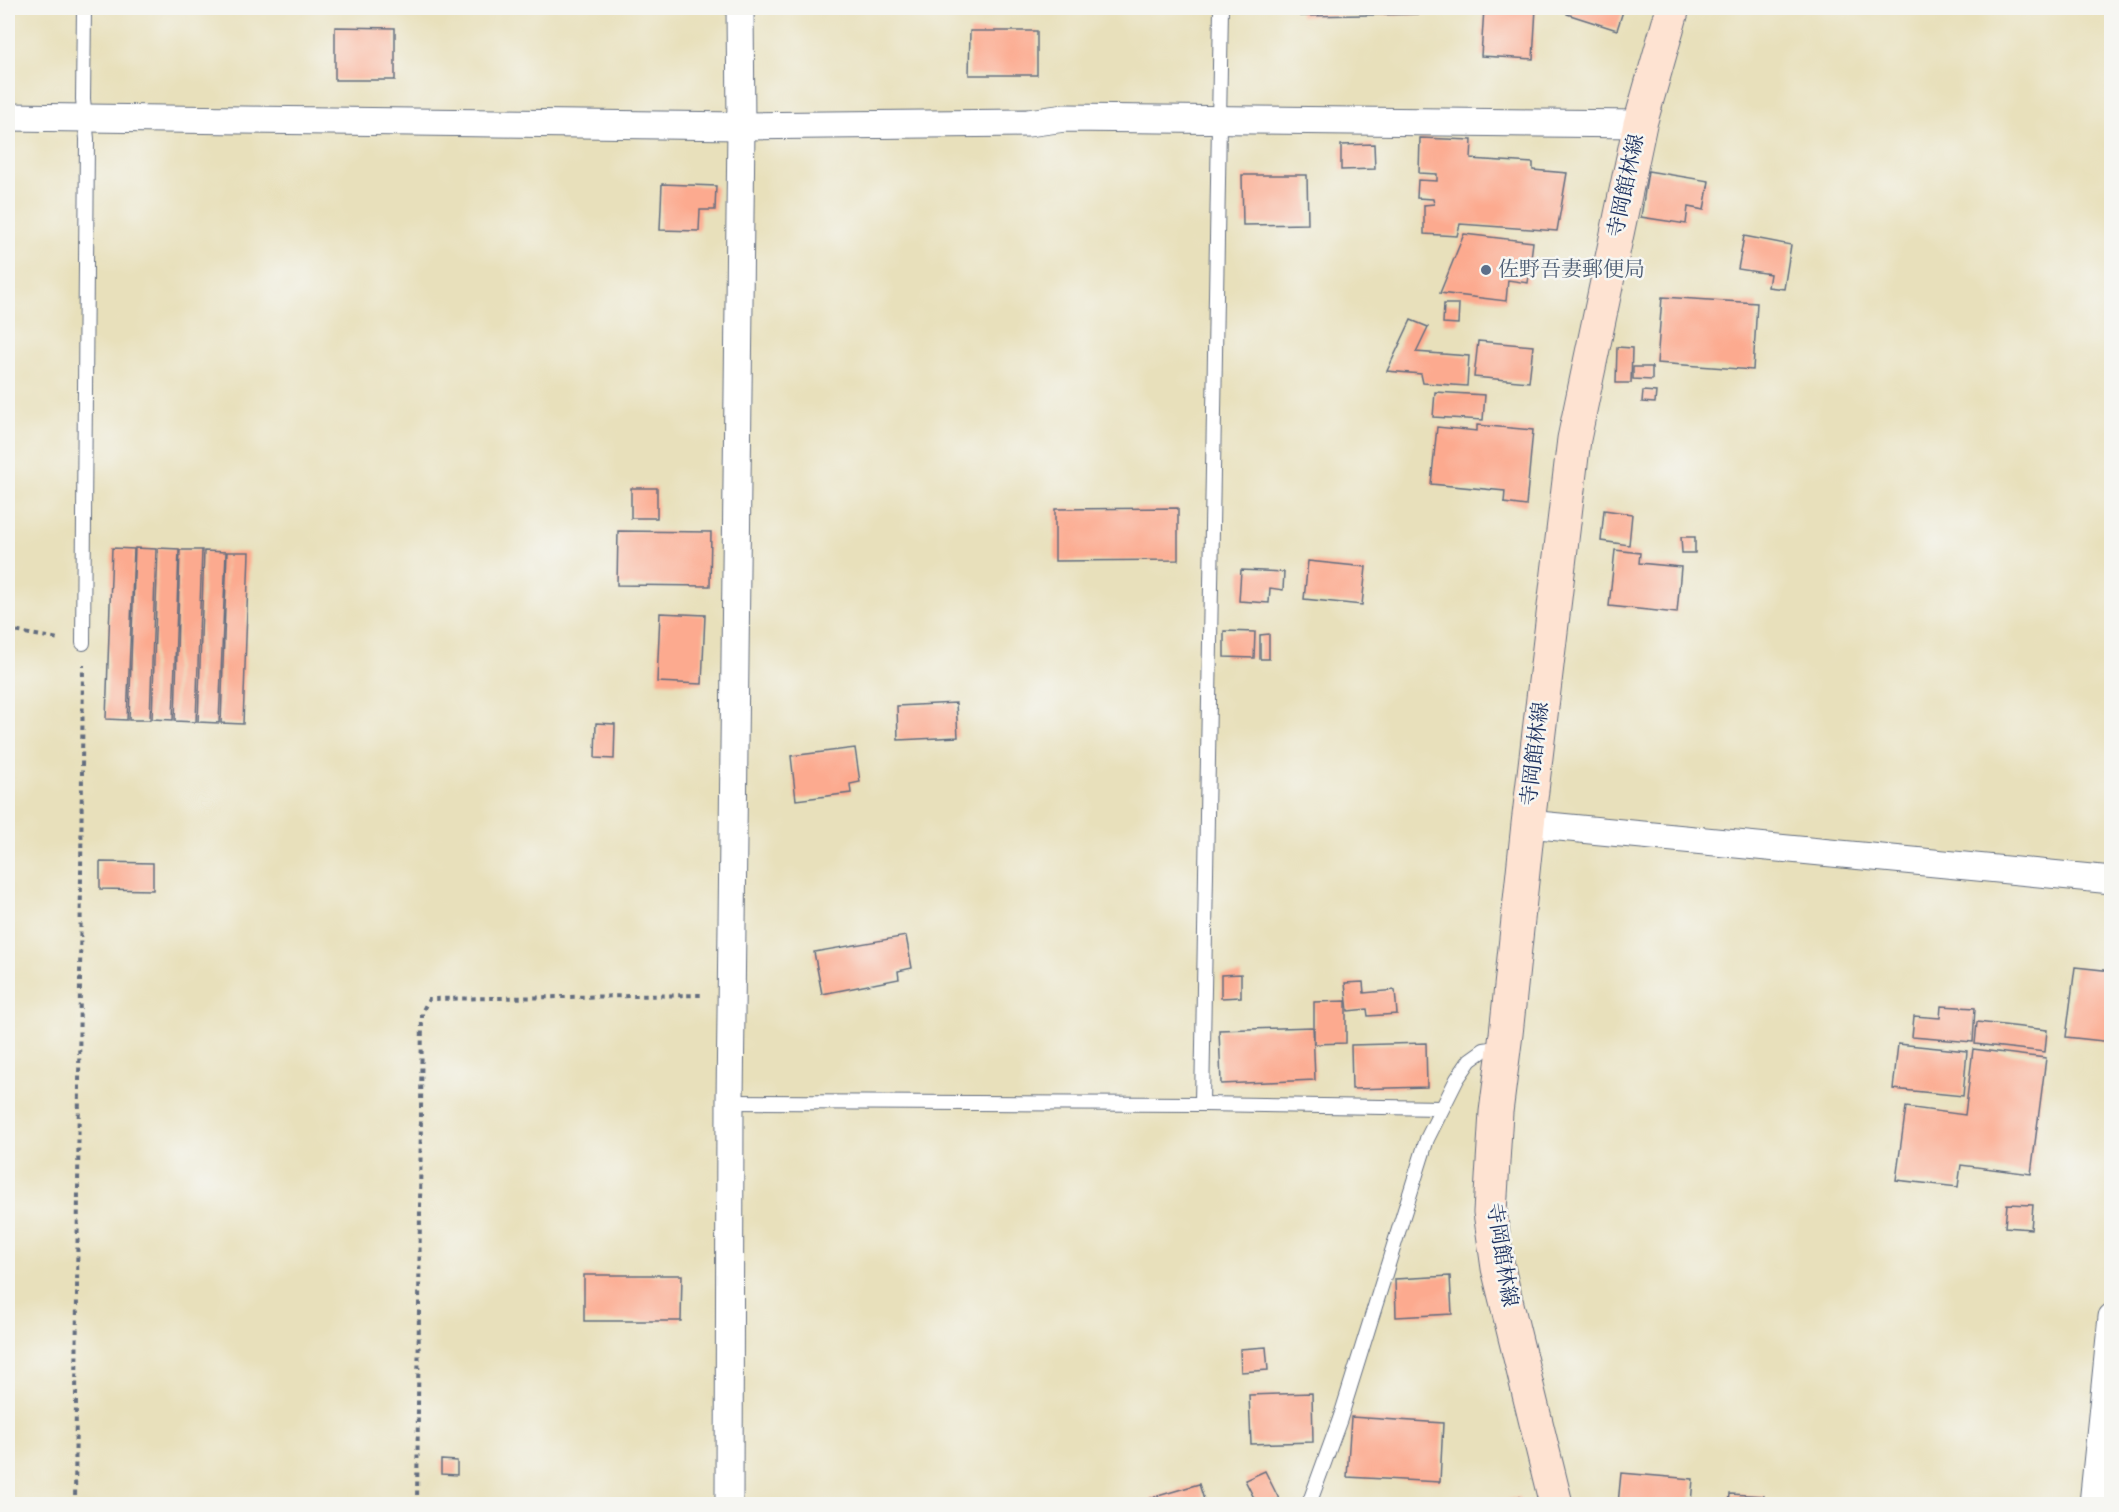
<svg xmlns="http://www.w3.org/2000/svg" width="2119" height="1512" font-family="'Old Standard TT','Noto Serif JP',serif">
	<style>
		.building { fill: #fcaa8f }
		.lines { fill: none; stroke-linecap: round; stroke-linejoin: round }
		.service-casing { stroke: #636d7f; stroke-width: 16 }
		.minor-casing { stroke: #636d7f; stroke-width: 29 }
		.secondary-casing { stroke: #636d7f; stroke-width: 35 }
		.path { stroke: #636d7f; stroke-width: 4; stroke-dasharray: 4.5 4.5; stroke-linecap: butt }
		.service { stroke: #fff; stroke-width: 14 }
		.minor { stroke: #fff; stroke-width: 27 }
		.secondary { stroke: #fee3d2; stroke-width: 33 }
		.service-dot { fill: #5c6f8a; stroke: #f6f6f2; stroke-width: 2 }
		.labels { text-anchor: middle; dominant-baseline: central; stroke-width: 5; stroke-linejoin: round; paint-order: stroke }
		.street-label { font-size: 21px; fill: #1b2f5e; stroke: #f6f6f2 }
		.service-label { font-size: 21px; fill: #4e5e75; stroke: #f6f6f2; text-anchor: start }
	</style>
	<rect width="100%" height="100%" fill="#f6f6f2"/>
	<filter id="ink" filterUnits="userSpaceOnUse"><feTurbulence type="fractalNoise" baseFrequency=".0167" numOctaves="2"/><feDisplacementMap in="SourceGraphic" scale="12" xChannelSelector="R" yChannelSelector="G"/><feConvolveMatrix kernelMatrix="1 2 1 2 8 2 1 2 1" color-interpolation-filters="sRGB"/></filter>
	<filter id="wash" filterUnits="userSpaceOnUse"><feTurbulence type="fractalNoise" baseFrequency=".008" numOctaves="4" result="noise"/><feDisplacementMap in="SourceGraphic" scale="24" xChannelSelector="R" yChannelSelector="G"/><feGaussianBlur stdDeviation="1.35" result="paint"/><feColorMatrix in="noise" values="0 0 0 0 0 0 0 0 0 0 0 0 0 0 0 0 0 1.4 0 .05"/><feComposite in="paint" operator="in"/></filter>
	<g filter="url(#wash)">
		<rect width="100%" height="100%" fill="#e8e0bb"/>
		<g id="blocks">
			<g class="building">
				<path d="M 1300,8 L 1430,8 L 1430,14 L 1300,16 Z"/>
				<path d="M 1484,8 L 1536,8 L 1533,59 L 1481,56 Z"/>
				<path d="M 1569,8 L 1624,8 L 1617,30 L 1567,14 Z"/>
				<path d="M 335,27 L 395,28 L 395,80 L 335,80 Z"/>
				<path d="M 970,31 L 1037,31 L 1037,75 L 969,75 Z"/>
				<path d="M 1420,138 L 1472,140 L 1471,159 L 1533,163 L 1533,170 L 1567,173 L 1557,231 L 1460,224 L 1457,236 L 1424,234 L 1424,205 L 1434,204 L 1433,199 L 1417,198 L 1418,180 L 1437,181 L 1437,174 L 1419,173 Z"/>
				<path d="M 1374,144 L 1375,169 L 1341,170 L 1341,145 Z"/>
				<path d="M 1648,171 L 1709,181 L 1704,210 L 1688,207 L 1686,224 L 1641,217 Z"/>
				<path d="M 1242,175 L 1307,175 L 1308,224 L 1243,225 Z"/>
				<path d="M 662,184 L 716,186 L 715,210 L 700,210 L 699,231 L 660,230 Z"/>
				<path d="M 1464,234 L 1533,242 L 1528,283 L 1508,280 L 1506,301 L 1440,293 Z"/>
				<path d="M 1744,236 L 1791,245 L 1784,289 L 1768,287 L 1770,274 L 1738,269 Z"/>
				<path d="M 1662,297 L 1757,303 L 1753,370 L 1657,363 Z"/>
				<path d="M 1444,304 L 1459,304 L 1458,324 L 1443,323 Z"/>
				<path d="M 1411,320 L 1428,327 L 1416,352 L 1469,356 L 1467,386 L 1423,383 L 1421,374 L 1387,371 Z"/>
				<path d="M 1478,341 L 1533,346 L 1529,382 L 1474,377 Z"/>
				<path d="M 1617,347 L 1632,348 L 1631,383 L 1616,383 Z"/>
				<path d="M 1633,367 L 1652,367 L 1652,380 L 1633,379 Z"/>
				<path d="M 1643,391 L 1656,392 L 1655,403 L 1642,402 Z"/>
				<path d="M 1435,392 L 1485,395 L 1483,420 L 1433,417 Z"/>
				<path d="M 1477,425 L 1533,430 L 1526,506 L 1504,503 L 1505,491 L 1431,484 L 1437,427 L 1477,431 Z"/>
				<rect x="631" y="488" width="26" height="30"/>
				<path d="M 1178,508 L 1178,560 L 1055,561 L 1055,509 Z"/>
				<path d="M 1604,510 L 1632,514 L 1629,545 L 1601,541 Z"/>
				<path d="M 618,531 L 711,532 L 710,586 L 617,585 Z"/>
				<path d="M 1681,537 L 1695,537 L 1695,553 L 1682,553 Z"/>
				<path d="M 112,548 L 134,549 L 127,720 L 106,719 Z"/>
				<path d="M 135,548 L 156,549 L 150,720 L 129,720 Z"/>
				<path d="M 158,548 L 179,549 L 173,720 L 152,719 Z"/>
				<path d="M 180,550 L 202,550 L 196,722 L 175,721 Z"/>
				<path d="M 1615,550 L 1640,553 L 1639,563 L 1681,567 L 1677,613 L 1609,606 Z"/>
				<path d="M 204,551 L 226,552 L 219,723 L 198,722 Z"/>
				<path d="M 227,552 L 249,552 L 243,724 L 221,723 Z"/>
				<path d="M 1308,561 L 1366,567 L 1362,605 L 1304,599 Z"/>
				<path d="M 1241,570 L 1284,572 L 1283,590 L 1270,588 L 1269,603 L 1239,601 Z"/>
				<path d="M 660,613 L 705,615 L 702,684 L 657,682 Z"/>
				<path d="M 1224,631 L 1255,632 L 1254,658 L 1224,657 Z"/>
				<path d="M 1269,634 L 1269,659 L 1260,659 L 1260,635 Z"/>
				<path d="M 956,703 L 958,737 L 898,740 L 897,706 Z"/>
				<path d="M 596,723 L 615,724 L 614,759 L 595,758 Z"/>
				<path d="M 855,748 L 860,782 L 850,784 L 851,793 L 796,800 L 791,756 Z"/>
				<path d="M 100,862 L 153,863 L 153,890 L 100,889 Z"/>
				<path d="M 906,936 L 912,968 L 898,971 L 899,979 L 822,994 L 814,952 Z"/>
				<path d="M 2075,967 L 2112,971 L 2112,1042 L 2066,1037 Z"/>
				<path d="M 1241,974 L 1241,997 L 1221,998 L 1221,975 Z"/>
				<path d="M 1363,982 L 1364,993 L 1395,990 L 1397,1014 L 1368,1016 L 1367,1009 L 1348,1011 L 1345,983 Z"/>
				<path d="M 1346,1001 L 1346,1043 L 1314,1044 L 1314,1002 Z"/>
				<path d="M 1941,1006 L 1975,1008 L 1973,1042 L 1912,1037 L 1914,1016 L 1940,1018 Z"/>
				<path d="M 1977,1022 L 2047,1030 L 2045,1052 L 1975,1044 Z"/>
				<path d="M 1313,1027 L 1315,1080 L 1221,1084 L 1219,1030 Z"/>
				<path d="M 1426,1043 L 1427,1087 L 1352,1089 L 1351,1045 Z"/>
				<path d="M 1898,1044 L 1967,1051 L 1963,1096 L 1893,1089 Z"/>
				<path d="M 1973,1049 L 2046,1058 L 2031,1174 L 1961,1165 L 1958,1187 L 1896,1180 L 1906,1107 L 1965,1115 Z"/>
				<path d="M 2007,1204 L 2033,1205 L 2031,1229 L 2005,1227 Z"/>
				<path d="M 584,1275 L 682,1275 L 681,1321 L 584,1321 Z"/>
				<path d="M 1450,1276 L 1452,1314 L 1396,1317 L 1395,1279 Z"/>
				<path d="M 1266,1347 L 1268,1370 L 1241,1372 L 1240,1349 Z"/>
				<path d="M 1312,1393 L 1313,1442 L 1251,1444 L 1249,1395 Z"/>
				<path d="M 1351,1417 L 1443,1423 L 1440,1482 L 1347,1477 Z"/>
				<path d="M 441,1460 L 457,1461 L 457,1475 L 441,1474 Z"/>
				<path d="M 1265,1471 L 1281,1503 L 1278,1504 L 1257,1504 L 1245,1480 Z"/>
				<path d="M 1621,1473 L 1693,1479 L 1691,1504 L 1618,1504 Z"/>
				<path d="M 1199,1484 L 1205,1503 L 1198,1504 L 1153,1504 L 1151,1498 Z"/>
				<path d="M 1730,1494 L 1764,1496 L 1764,1504 L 1729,1504 Z"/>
				<path d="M 1519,1497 L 1520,1504 L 1490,1504 Z"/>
			</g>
		</g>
	</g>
	<g filter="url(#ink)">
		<use href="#blocks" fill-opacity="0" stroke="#636d7f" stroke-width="1.5"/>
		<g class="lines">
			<defs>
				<g id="service">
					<path d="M 83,643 L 87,139 L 83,99 L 84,8"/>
					<path d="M 730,1102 L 1202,1104 L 1442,1108"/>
					<path d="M 1202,1104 L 1221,8"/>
					<path d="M 1309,1504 L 1340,1419 L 1427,1139 L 1457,1079 L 1470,1060 L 1484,1050 L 1505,1047"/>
				</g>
				<g id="minor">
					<path d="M 8,117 L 741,126 L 1028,123 L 1065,118 L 1640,124"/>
					<path d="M 1528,824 L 2112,880"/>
					<path d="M 729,1504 L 730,1102 L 741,126 L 740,8"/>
					<path d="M 2093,1504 L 2112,1317"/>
				</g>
				<path id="secondary" d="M 1556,1504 L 1498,1268 L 1490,1212 L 1496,1112 L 1506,1034 L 1528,824 L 1574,439 L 1640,124 L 1673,8"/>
			</defs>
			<use href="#service" class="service-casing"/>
			<use href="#minor" class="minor-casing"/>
			<use href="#secondary" class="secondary-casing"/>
			<g class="path">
				<path d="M 8,630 L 59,639"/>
				<path d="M 75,1504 L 83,665"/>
				<path d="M 417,1504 L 422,1012 L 429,999 L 701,995"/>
			</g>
			<use href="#service" class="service"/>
			<use href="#minor" class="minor"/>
			<use href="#secondary" class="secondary"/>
		</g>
	</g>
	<circle class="service-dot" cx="1486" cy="270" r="6"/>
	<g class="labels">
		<g class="street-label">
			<text transform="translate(1627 186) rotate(-78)">寺岡館林線</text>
			<text transform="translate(1536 754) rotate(-83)">寺岡館林線</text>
			<text transform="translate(1501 1255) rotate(81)">寺岡館林線</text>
		</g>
		<g class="service-label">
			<text x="1498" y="270">佐野吾妻郵便局</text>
		</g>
	</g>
	<rect width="2119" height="1512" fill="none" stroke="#f6f6f2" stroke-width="30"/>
</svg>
